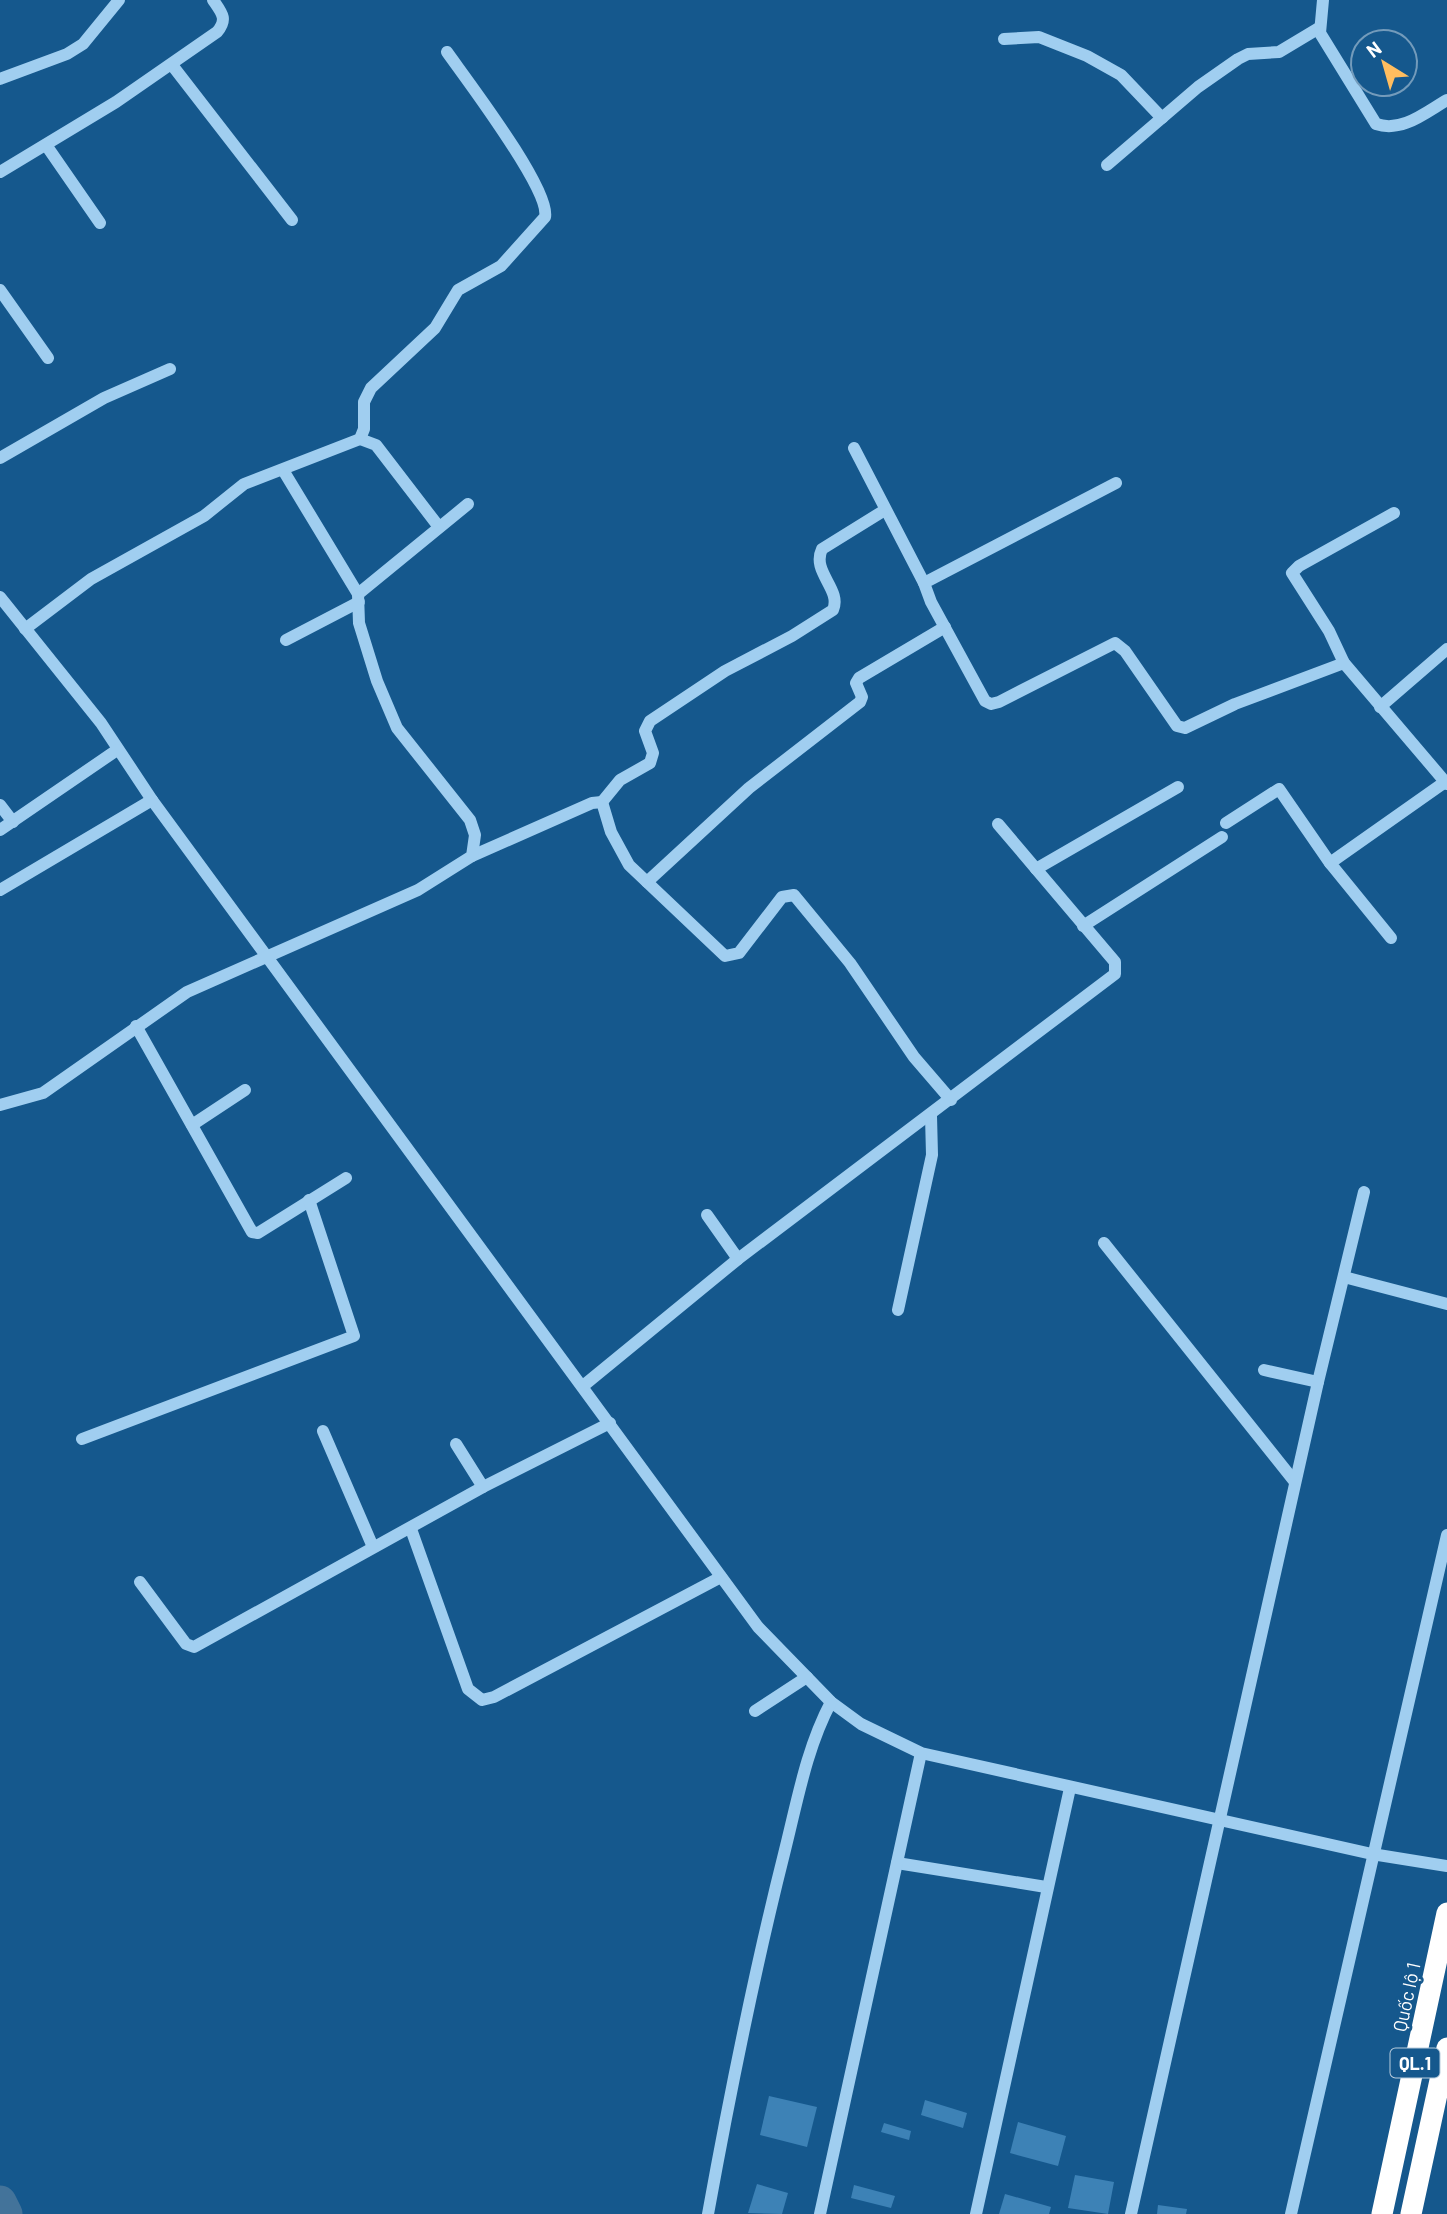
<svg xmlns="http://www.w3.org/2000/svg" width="1447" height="2214" font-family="Barlow,sans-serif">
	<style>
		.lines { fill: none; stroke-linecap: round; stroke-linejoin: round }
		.river { stroke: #43739a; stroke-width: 33 }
		.building { fill: #3d82b6 }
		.minor { stroke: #a0cef0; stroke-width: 12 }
		.highway { stroke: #fff; stroke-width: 21 }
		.labels { text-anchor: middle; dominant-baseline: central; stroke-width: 6; stroke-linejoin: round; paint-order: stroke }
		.shield { fill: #15588d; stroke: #b9cddd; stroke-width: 2 }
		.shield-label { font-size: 18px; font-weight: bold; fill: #fff }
		.street-label { font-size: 19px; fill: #fff; stroke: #15588d }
	</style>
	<rect width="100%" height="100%" fill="#15588d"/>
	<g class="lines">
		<path class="river" d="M 0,2202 L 6,2214"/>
	</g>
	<g class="building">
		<path d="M 769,2096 L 817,2107 L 807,2147 L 760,2135 Z"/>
		<path d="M 925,2100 L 967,2113 L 963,2128 L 921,2115 Z"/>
		<path d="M 1018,2122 L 1066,2136 L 1058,2166 L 1010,2153 Z"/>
		<path d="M 884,2123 L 911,2131 L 909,2140 L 881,2132 Z"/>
		<path d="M 1075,2175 L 1114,2182 L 1108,2214 L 1068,2208 Z"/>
		<path d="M 757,2184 L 788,2193 L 782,2214 L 748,2213 Z"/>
		<path d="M 854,2185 L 895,2196 L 891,2208 L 851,2198 Z"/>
		<path d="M 1005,2194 L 1051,2207 L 1049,2214 L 999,2214 Z"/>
		<path d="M 1158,2205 L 1187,2209 L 1186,2214 L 1157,2214 Z"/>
	</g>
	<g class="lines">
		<g class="minor">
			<path d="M 1323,0 L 1320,33 L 1376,124 C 1402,133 1426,112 1447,100"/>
			<path d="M 1004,39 L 1039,37 L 1087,56 L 1121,75 L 1162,118"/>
			<path d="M 172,65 L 292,220"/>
			<path d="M 0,79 L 67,54 L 83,44 L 119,0"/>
			<path d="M 46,145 L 100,223"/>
			<path d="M 1107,165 L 1198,87 L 1238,59 L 1248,54 L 1279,52 L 1319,28"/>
			<path d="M 0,172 L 116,102 L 217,32 C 228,19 222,13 213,0"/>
			<path d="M 0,290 L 48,358"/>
			<path d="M 360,439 L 376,445 L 439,527"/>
			<path d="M 854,448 L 924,583"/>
			<path d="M 0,458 L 104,398 L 170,369"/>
			<path d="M 1116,483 L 924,583 L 931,602 L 985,701 L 991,704 L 999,702 L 1115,643 L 1125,651 L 1177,726 L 1185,728 L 1235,704 L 1344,663"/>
			<path d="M 1394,513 L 1299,566 L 1292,573 L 1329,631 L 1344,663 L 1447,784"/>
			<path d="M 358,594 L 468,504"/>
			<path d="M 0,597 L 101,723 L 152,800 L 758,1627 L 831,1702 L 861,1724 L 921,1753 L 1372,1854 L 1447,1866"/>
			<path d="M 25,629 L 91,579 L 204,516 L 244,484 L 360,439 L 364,429 L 364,402 L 371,388 L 435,328 L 458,290 L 501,266 L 545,217 C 551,190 466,79 447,52"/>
			<path d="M 286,640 L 359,602"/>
			<path d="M 1380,707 L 1447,649"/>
			<path d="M 602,802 L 620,780 L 650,763 L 653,753 L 645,731 L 650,721 L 725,671 L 792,636 L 833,610 C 842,589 811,572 822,549 L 885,510"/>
			<path d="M 0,805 L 13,822"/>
			<path d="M 1226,823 L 1279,789 L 1330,863"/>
			<path d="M 0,830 L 117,750"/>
			<path d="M 472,856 L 592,803 L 602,802 L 611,832 L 629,865 L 725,956 L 739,953 L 782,897 L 794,895 L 850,963 L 914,1057 L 951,1100"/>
			<path d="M 1036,869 L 1178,787"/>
			<path d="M 647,882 L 749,788 L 860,702 L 862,697 L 856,683 L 859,678 L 945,627"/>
			<path d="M 0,890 L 152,800"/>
			<path d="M 1083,926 L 1222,837"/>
			<path d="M 1391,938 L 1330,863 L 1445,782"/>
			<path d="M 136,1026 L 252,1232 L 258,1233 L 346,1178"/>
			<path d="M 0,1105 L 43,1093 L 187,992 L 418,890 L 472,856 L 475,835 L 470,820 L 397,728 L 377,681 L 359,623 L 358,594 L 283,470"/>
			<path d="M 192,1125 L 245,1090"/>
			<path d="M 707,1215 L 738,1259"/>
			<path d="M 1104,1243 L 1295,1482"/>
			<path d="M 1344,1277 L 1447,1304"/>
			<path d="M 898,1310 L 932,1155 L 931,1116"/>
			<path d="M 1264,1370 L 1318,1382"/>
			<path d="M 583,1386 L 738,1259 L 1115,974 L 1115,962 L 998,824"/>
			<path d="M 323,1431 L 373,1547"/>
			<path d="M 82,1439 L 354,1336 L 309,1200"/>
			<path d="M 456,1444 L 483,1487"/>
			<path d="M 411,1529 L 468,1689 L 482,1700 L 494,1697 L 721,1577"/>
			<path d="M 140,1582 L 186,1644 L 194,1647 L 483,1487 L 610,1423"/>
			<path d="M 755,1711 L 807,1677"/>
			<path d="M 897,1863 L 1046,1887"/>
			<path d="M 708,2214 C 730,2093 754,1973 784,1854 C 797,1803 806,1749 831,1702"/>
			<path d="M 820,2214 L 921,1753"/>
			<path d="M 976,2214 L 1070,1788"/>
			<path d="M 1131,2214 L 1318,1382 L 1364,1192"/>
			<path d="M 1291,2214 L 1447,1535"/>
		</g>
		<g class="highway">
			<path d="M 1382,2214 L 1447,1913"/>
			<path d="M 1411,2214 L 1447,2048"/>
		</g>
	</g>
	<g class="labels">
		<rect class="shield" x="1390.5" y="2048.5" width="49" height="29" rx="5"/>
		<g class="shield-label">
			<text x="1415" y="2063">QL.1</text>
		</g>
		<g class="street-label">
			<text transform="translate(1406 1997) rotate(-78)">Quốc lộ 1</text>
		</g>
	</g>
	<g transform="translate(1384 63) rotate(323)"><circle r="33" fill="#15588d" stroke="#739bbb" stroke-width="2"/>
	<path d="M0-5L12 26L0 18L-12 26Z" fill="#ffbd5f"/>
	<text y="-10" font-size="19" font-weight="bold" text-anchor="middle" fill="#ffffff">N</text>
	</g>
</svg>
